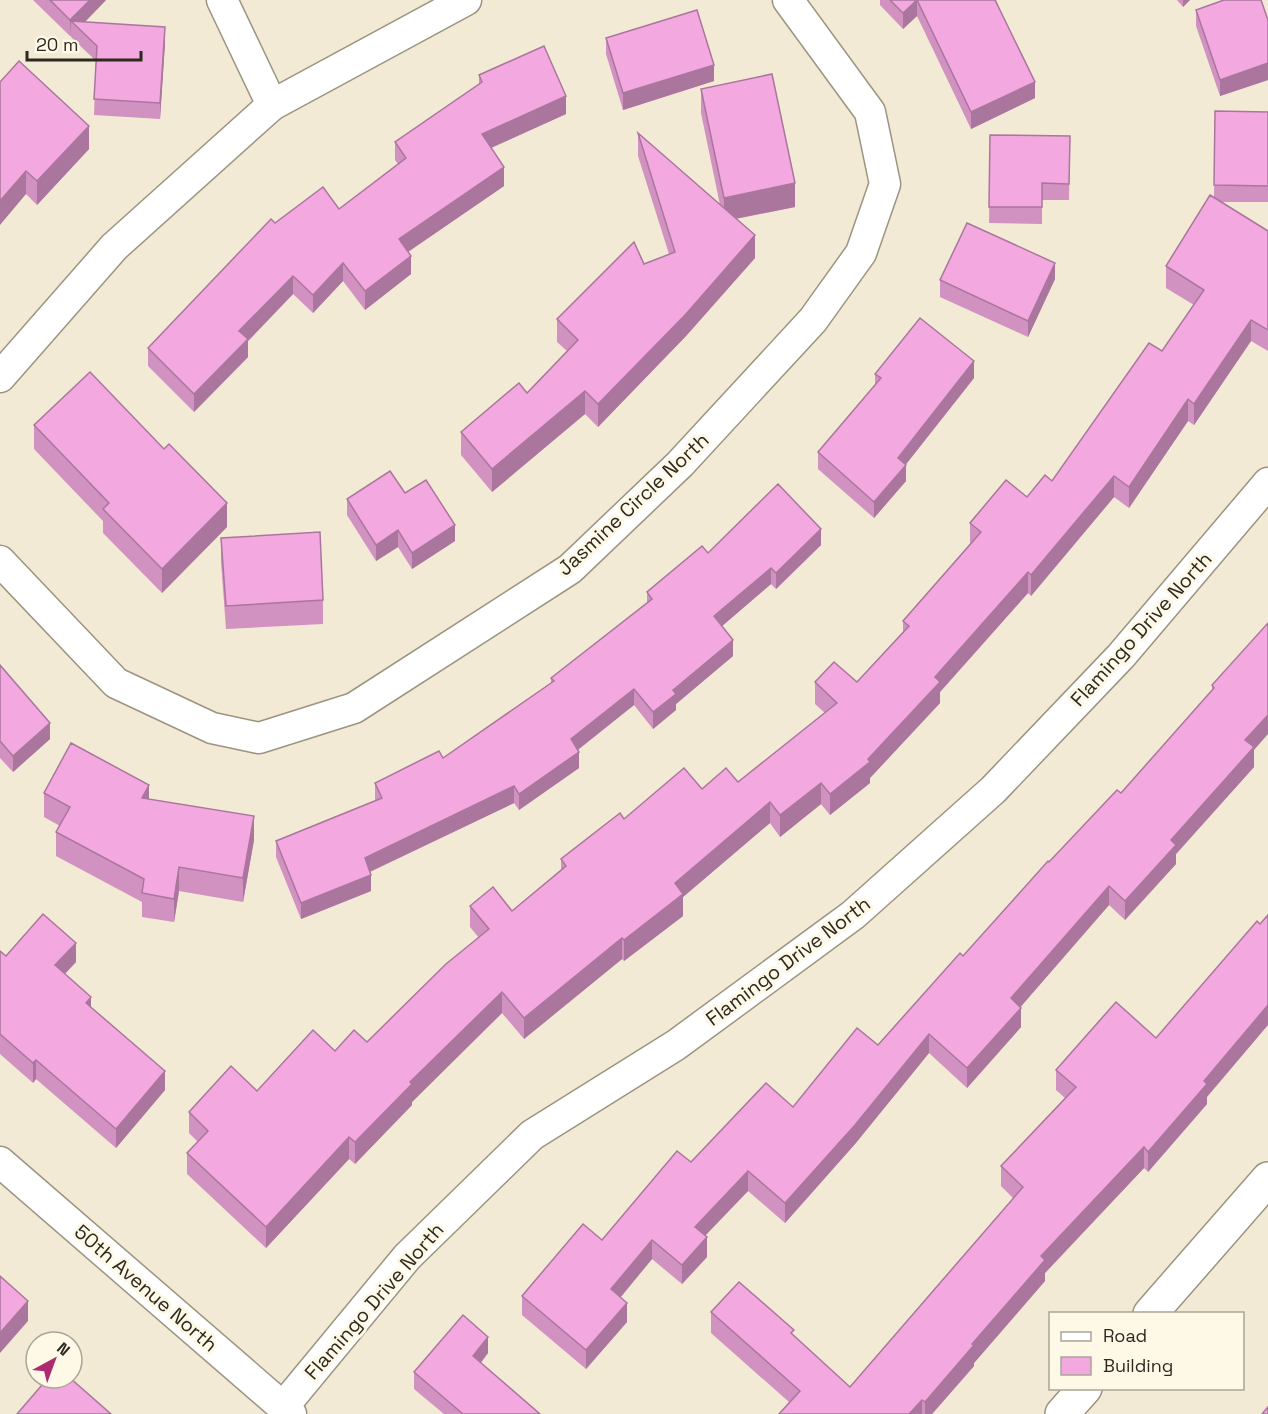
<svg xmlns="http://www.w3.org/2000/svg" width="1268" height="1414" font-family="'Space Grotesk',sans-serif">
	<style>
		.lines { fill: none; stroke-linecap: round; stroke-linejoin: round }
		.street-casing { stroke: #9b9480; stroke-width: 33 }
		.secondary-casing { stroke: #9b9480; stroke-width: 36 }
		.street { stroke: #fff; stroke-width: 30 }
		.secondary { stroke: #fff; stroke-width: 33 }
		.wall { fill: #d191c1 }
		.shaded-wall { fill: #aa769d }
		.building { fill: #f3a9e0; stroke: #aa769d; stroke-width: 1.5 }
		.labels { text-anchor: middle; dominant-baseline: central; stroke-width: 6; stroke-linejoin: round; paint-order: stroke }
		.street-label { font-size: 20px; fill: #2c2921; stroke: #fef8e7 }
	</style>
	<rect width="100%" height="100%" fill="#f2ead5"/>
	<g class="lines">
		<defs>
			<g id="street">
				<path d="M 222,0 L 272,105"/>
				<path d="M 0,377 L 114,247 L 272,105 L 466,0"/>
				<path d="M 0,561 L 116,683 L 212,728 L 259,738 L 354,708 L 570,569 L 680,464 L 813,320 L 861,253 L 885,184 L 870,112 L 788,0"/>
				<path d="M 0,1162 L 291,1414"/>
				<path d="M 283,1407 L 407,1257 L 532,1135 L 676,1045 L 853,915 L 993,790 L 1121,656 L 1268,483"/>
			</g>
			<g id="secondary">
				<path d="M 1150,1314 L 1268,1179"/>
				<path d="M 1062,1414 L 1085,1388"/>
			</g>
		</defs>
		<use href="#street" class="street-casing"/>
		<use href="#secondary" class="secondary-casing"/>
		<use href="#street" class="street"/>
		<use href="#secondary" class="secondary"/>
	</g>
	<g class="wall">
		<path d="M 33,0 L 106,0 L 85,22 L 165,43 L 160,119 L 94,115 L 96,61 L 71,37 L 71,36 L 70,36 Z"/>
		<path d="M 880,0 L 996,0 L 1035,98 L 971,129 L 917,16 L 903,29 L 880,5 Z"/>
		<path d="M 1177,0 L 1190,0 L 1183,7 Z"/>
		<path d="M 1196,10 L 1268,20 L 1268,80 L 1220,96 L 1196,26 Z"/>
		<path d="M 606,38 L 714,81 L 623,110 L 606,54 Z"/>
		<path d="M 479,75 L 566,114 L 491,148 L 504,186 L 408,252 L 411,274 L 365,310 L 343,281 L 313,313 L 293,294 L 248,341 L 248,357 L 194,412 L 148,366 L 148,348 L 275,223 L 339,209 L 398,164 L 395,160 L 395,142 L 479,84 Z"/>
		<path d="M 0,82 L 89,149 L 37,205 L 26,194 Z"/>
		<path d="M 701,89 L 795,207 L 736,219 L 755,258 L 686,336 L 598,427 L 585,414 L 492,492 L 461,455 L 461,432 L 527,393 L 567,351 L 557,342 L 557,319 L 644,264 L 669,254 L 638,156 L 638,133 L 720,205 L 701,113 Z"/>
		<path d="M 1215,111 L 1268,112 L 1268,202 L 1220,202 L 1268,231 L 1268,351 L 1251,341 L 1194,425 L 1188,421 L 1129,508 L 1114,497 L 1031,596 L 1028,593 L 940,692 L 940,703 L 870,778 L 870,783 L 830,815 L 821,804 L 780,837 L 770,823 L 683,897 L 683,916 L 624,961 L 622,959 L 524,1039 L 502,1013 L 412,1102 L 412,1105 L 355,1164 L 349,1159 L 266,1248 L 187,1174 L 187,1153 L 198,1142 L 189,1133 L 189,1112 L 257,1091 L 335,1051 L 367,1042 L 479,938 L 470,927 L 470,906 L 512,911 L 561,871 L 561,859 L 624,819 L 702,789 L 738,782 L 825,713 L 815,704 L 815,682 L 857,682 L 903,632 L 903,621 L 970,545 L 970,523 L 1027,497 L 1052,481 L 1162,351 L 1194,305 L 1166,288 L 1166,266 L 1214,198 Z"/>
		<path d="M 990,135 L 1070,136 L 1069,200 L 1042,200 L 1042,224 L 989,223 Z"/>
		<path d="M 1055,279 L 1028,337 L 940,297 L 940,280 Z"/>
		<path d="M 875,374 L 974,378 L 905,465 L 906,481 L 874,518 L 818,469 L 818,452 L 875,385 Z"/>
		<path d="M 34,425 L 227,527 L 162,593 L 103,533 L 103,521 L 34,449 Z"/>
		<path d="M 405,493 L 455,541 L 412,569 L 398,547 L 376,561 L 347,515 L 347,499 Z"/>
		<path d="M 221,538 L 323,600 L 323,624 L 226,629 L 221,562 Z"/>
		<path d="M 821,545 L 776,589 L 771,584 L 722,626 L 733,656 L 676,704 L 676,710 L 653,729 L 634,705 L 578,750 L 579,768 L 519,810 L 514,803 L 370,872 L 371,891 L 301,919 L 276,857 L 276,841 L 376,801 L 375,799 L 375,783 L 443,758 L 551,683 L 551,678 L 647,603 L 647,592 L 708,553 Z"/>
		<path d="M 1268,623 L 1254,750 L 1254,767 L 1176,854 L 1176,864 L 1125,920 L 1109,905 L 1020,1007 L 1021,1027 L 967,1088 L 929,1053 L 855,1144 L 785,1223 L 748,1191 L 705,1236 L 707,1257 L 682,1284 L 652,1259 L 620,1297 L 627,1322 L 586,1369 L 522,1315 L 522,1296 L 602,1240 L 691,1162 L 793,1107 L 878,1045 L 963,956 L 1049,862 L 1121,793 L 1212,691 L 1212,685 Z"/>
		<path d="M 0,665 L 50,739 L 13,772 L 0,758 Z"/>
		<path d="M 44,793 L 149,799 L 254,840 L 243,902 L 179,891 L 174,922 L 142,917 L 142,902 L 56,856 L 56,832 L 60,826 L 44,817 Z"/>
		<path d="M 0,951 L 6,956 L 76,962 L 65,974 L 91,1007 L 165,1090 L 116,1148 L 36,1079 L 33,1083 L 0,1054 Z"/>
		<path d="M 1056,1070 L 1207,1097 L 1207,1104 L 1148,1172 L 1144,1168 L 1045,1273 L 1045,1281 L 974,1363 L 974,1366 L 932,1414 L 779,1414 L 789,1402 L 711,1333 L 711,1312 L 794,1336 L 850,1387 L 1014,1199 L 1001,1186 L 1001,1166 L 1065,1098 L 1056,1090 Z"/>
		<path d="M 488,1353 L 481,1363 L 540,1414 L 444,1414 L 414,1389 L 414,1372 Z"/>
	</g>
	<g class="shaded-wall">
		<path d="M 90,0 L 106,0 L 79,28 L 71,21 L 70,36 L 70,20 Z"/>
		<path d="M 917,0 L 917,16 L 903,29 L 903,13 Z"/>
		<path d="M 1183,0 L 1190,0 L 1183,7 Z"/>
		<path d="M 165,27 L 165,43 L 160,119 L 160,103 Z"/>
		<path d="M 1268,63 L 1268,80 L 1220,96 L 1220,80 Z"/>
		<path d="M 714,65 L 714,81 L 623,110 L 623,93 Z"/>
		<path d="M 1035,82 L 1035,98 L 971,129 L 971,112 Z"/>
		<path d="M 566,96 L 566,114 L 482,152 L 482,134 Z"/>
		<path d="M 89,126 L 89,149 L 37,205 L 37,181 Z"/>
		<path d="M 504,167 L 504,186 L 399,258 L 399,239 Z"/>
		<path d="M 26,171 L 26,194 L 0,225 L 0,201 Z"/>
		<path d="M 795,183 L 795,207 L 724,221 L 724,198 Z"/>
		<path d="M 755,235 L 755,258 L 686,336 L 598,427 L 598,404 Z"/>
		<path d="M 411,256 L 411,274 L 365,310 L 365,291 Z"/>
		<path d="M 343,263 L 343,281 L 313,313 L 313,295 Z"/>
		<path d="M 1055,263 L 1055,279 L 1028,337 L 1028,321 Z"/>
		<path d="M 293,276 L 293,294 L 248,341 L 248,357 L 194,412 L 194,394 L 239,331 Z"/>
		<path d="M 1251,320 L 1251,341 L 1194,425 L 1194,404 Z"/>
		<path d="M 974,361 L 974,378 L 900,472 L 906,465 L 906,481 L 874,518 L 874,502 L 898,458 Z"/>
		<path d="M 585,391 L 585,414 L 492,492 L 492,469 Z"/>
		<path d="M 1188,399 L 1188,421 L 1129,508 L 1129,487 Z"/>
		<path d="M 1114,476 L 1114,497 L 1031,596 L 1031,575 Z"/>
		<path d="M 227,503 L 227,527 L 162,593 L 162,569 Z"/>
		<path d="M 455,525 L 455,541 L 412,569 L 412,553 Z"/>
		<path d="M 821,529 L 821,545 L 776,589 L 776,573 Z"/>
		<path d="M 398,530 L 398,547 L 376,561 L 376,545 Z"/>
		<path d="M 771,568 L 771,584 L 714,633 L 714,616 Z"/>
		<path d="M 1028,572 L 1028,593 L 940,692 L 940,703 L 870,778 L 870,783 L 830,815 L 830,794 L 868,759 L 935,677 Z"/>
		<path d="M 733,640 L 733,656 L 676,704 L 676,710 L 653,729 L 653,712 L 673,690 Z"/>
		<path d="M 634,689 L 634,705 L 571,755 L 571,739 Z"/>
		<path d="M 1268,715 L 1268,734 L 1254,750 L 1254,767 L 1176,854 L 1176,864 L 1125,920 L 1125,901 L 1171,840 L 1245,740 Z"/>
		<path d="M 50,723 L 50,739 L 13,772 L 13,756 Z"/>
		<path d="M 579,752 L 579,768 L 519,810 L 519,794 Z"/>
		<path d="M 821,783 L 821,804 L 780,837 L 780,815 Z"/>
		<path d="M 149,785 L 149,809 L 142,798 Z"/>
		<path d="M 514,786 L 514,803 L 365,874 L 365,858 Z"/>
		<path d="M 770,802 L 770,823 L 683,897 L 683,916 L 624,961 L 624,940 L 675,883 Z"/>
		<path d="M 254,816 L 254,840 L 243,902 L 243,878 Z"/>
		<path d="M 179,867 L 179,891 L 174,922 L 174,899 Z"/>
		<path d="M 371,875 L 371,891 L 301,919 L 301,903 Z"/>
		<path d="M 1109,886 L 1109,905 L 1011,1018 L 1011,998 Z"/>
		<path d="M 622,938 L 622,959 L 524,1039 L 524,1018 Z"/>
		<path d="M 76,943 L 76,962 L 55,984 L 55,965 Z"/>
		<path d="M 502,992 L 502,1013 L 412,1102 L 412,1105 L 355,1164 L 355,1142 L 410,1082 Z"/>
		<path d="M 91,997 L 91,1016 L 86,1003 Z"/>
		<path d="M 1268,1005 L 1268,1025 L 1207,1097 L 1207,1104 L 1148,1172 L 1148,1152 L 1204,1081 Z"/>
		<path d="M 1021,1008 L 1021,1027 L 967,1088 L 967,1068 Z"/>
		<path d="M 929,1034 L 929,1053 L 855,1144 L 785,1223 L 785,1203 Z"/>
		<path d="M 36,1060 L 36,1079 L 33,1083 L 33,1063 Z"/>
		<path d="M 165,1071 L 165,1090 L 116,1148 L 116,1129 Z"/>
		<path d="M 349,1137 L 349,1159 L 266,1248 L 266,1227 Z"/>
		<path d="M 1144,1147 L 1144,1168 L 1045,1273 L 1045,1281 L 974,1363 L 974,1366 L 932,1414 L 925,1414 L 925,1402 L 972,1344 L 1041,1256 Z"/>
		<path d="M 748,1171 L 748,1191 L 695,1246 L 695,1227 Z"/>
		<path d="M 707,1237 L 707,1257 L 682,1284 L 682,1265 Z"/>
		<path d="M 652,1240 L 652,1259 L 611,1309 L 611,1289 Z"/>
		<path d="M 28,1301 L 28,1321 L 0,1353 L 0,1333 Z"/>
		<path d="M 627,1303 L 627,1322 L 586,1369 L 586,1350 Z"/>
		<path d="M 488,1337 L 488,1353 L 473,1372 L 473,1356 Z"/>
		<path d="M 922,1400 L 922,1414 L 909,1414 Z"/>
	</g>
	<g class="building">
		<path d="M 50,0 L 90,0 L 70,20 Z"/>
		<path d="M 890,0 L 917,0 L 903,13 Z"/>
		<path d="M 917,0 L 995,0 L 1035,82 L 971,112 Z"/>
		<path d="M 1224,0 L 1261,0 L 1268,20 L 1268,63 L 1220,80 L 1196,10 Z"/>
		<path d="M 697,10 L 714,65 L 623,93 L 606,38 Z"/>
		<path d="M 71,21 L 165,27 L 160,103 L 94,99 L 97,46 Z"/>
		<path d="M 544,46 L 566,96 L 482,134 L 504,167 L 399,239 L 411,256 L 365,291 L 343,263 L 313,295 L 293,276 L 239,331 L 248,339 L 194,394 L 148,348 L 271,219 L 275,223 L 323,187 L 339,209 L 406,158 L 395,142 L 482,82 L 479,75 Z"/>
		<path d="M 19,61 L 89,126 L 37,181 L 26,171 L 0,201 L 0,82 Z"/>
		<path d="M 772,74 L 795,183 L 724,198 L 701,89 Z"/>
		<path d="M 1215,111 L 1268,112 L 1268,186 L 1214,185 Z"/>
		<path d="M 638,133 L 755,235 L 686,314 L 598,404 L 585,391 L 492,469 L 461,432 L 519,383 L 527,393 L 578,340 L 557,319 L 634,242 L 644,264 L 675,252 Z"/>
		<path d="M 990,135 L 1070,136 L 1069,184 L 1042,183 L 1042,207 L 989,207 Z"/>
		<path d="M 1210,195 L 1268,231 L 1268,330 L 1251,320 L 1194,404 L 1188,399 L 1129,487 L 1114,476 L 1031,575 L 1028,572 L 935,677 L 940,682 L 868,759 L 870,762 L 830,794 L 821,783 L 780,815 L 770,802 L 675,883 L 683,894 L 624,940 L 622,938 L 524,1018 L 502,992 L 410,1082 L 412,1084 L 355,1142 L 349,1137 L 266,1227 L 187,1153 L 208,1131 L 189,1112 L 231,1066 L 257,1091 L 313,1030 L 335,1051 L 354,1030 L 367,1042 L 446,964 L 489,929 L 470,906 L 493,887 L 512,911 L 566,866 L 561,859 L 620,813 L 624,819 L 684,768 L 702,789 L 726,768 L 738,782 L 837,703 L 815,682 L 834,662 L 857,682 L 909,626 L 903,621 L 981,532 L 970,523 L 1006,480 L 1027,497 L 1045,475 L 1052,481 L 1149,343 L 1162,351 L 1204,290 L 1166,266 Z"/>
		<path d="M 967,223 L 1055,263 L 1028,321 L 940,280 Z"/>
		<path d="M 920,318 L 974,361 L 898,458 L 906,465 L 874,502 L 818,452 L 881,378 L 875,374 Z"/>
		<path d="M 90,372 L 164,449 L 169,444 L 227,503 L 162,569 L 103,509 L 109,503 L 34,425 Z"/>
		<path d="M 390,471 L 405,493 L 426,480 L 455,525 L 412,553 L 398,530 L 376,545 L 347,499 Z"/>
		<path d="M 778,484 L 821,529 L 776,573 L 771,568 L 714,616 L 733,640 L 673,690 L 676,694 L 653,712 L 634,689 L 571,739 L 579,752 L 519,794 L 514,786 L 365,858 L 371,875 L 301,903 L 276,841 L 382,798 L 375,783 L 439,751 L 443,758 L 554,681 L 551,678 L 652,599 L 647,592 L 702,546 L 708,553 Z"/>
		<path d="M 320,532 L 323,600 L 226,606 L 221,538 Z"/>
		<path d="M 1268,623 L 1268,715 L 1245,740 L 1254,747 L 1171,840 L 1176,845 L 1125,901 L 1109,886 L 1011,998 L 1021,1008 L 967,1068 L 929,1034 L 855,1125 L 785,1203 L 748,1171 L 695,1227 L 707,1237 L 682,1265 L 652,1240 L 611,1289 L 627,1303 L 586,1350 L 522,1296 L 583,1224 L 602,1240 L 677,1151 L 691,1162 L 766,1083 L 793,1107 L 857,1028 L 878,1045 L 960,953 L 963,956 L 1048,861 L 1049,862 L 1117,790 L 1121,793 L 1214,688 L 1212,685 Z"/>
		<path d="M 0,665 L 50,723 L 13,756 L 0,741 Z"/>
		<path d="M 71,743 L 149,785 L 142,798 L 254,816 L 243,878 L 179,867 L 174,899 L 142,893 L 144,879 L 56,832 L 70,807 L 44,793 Z"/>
		<path d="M 43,914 L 76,943 L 55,965 L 91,997 L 86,1003 L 165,1071 L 116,1129 L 36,1060 L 33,1063 L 0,1034 L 0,951 L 6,956 Z"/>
		<path d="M 1268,915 L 1268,1005 L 1204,1081 L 1207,1084 L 1148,1152 L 1144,1147 L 1041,1256 L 1045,1260 L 972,1344 L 974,1345 L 925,1402 L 922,1400 L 909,1414 L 779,1414 L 800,1391 L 711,1312 L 739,1282 L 794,1330 L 791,1333 L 850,1387 L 1023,1187 L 1001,1166 L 1076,1087 L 1056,1070 L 1116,1002 L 1156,1038 L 1257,921 L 1260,924 Z"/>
		<path d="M 0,1276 L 28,1301 L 0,1333 Z"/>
		<path d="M 463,1315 L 488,1337 L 473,1356 L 540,1414 L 463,1414 L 414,1372 Z"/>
		<path d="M 48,1378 L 70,1378 L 111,1414 L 17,1414 Z"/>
		<path d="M 1268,1407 L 1268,1414 L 1262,1414 Z"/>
	</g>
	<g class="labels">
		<g class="street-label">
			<text transform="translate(633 504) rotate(-43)">Jasmine Circle North</text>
			<text transform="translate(1141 629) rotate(-48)">Flamingo Drive North</text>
			<text transform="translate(788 961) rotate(-37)">Flamingo Drive North</text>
			<text transform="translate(146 1288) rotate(41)">50th Avenue North</text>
			<text transform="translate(374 1301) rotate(-49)">Flamingo Drive North</text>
		</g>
	</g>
	<rect x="1049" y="1312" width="195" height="78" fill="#fef8e7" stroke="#aaa598" stroke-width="1.5"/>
	<rect x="1061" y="1332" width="30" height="9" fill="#ffffff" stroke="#aaa598" stroke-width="1.5"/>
	<text x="1103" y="1342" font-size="18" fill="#2c2921">Road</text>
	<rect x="1061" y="1357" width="30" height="18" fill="#f3a9e0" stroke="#aaa598" stroke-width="1.5"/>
	<text x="1103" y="1372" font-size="18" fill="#2c2921">Building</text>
	<g transform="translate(54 1360) rotate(41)"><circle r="28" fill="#fef8e7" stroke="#aaa598" stroke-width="1.5"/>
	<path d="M0-4.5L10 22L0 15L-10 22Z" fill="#ae2970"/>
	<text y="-9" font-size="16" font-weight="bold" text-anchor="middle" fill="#2c2921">N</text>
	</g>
	<path d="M27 51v9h114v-9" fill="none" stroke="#2c2921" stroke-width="3"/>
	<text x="36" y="51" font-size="18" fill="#2c2921" stroke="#fef8e7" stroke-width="4.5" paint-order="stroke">20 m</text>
</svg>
